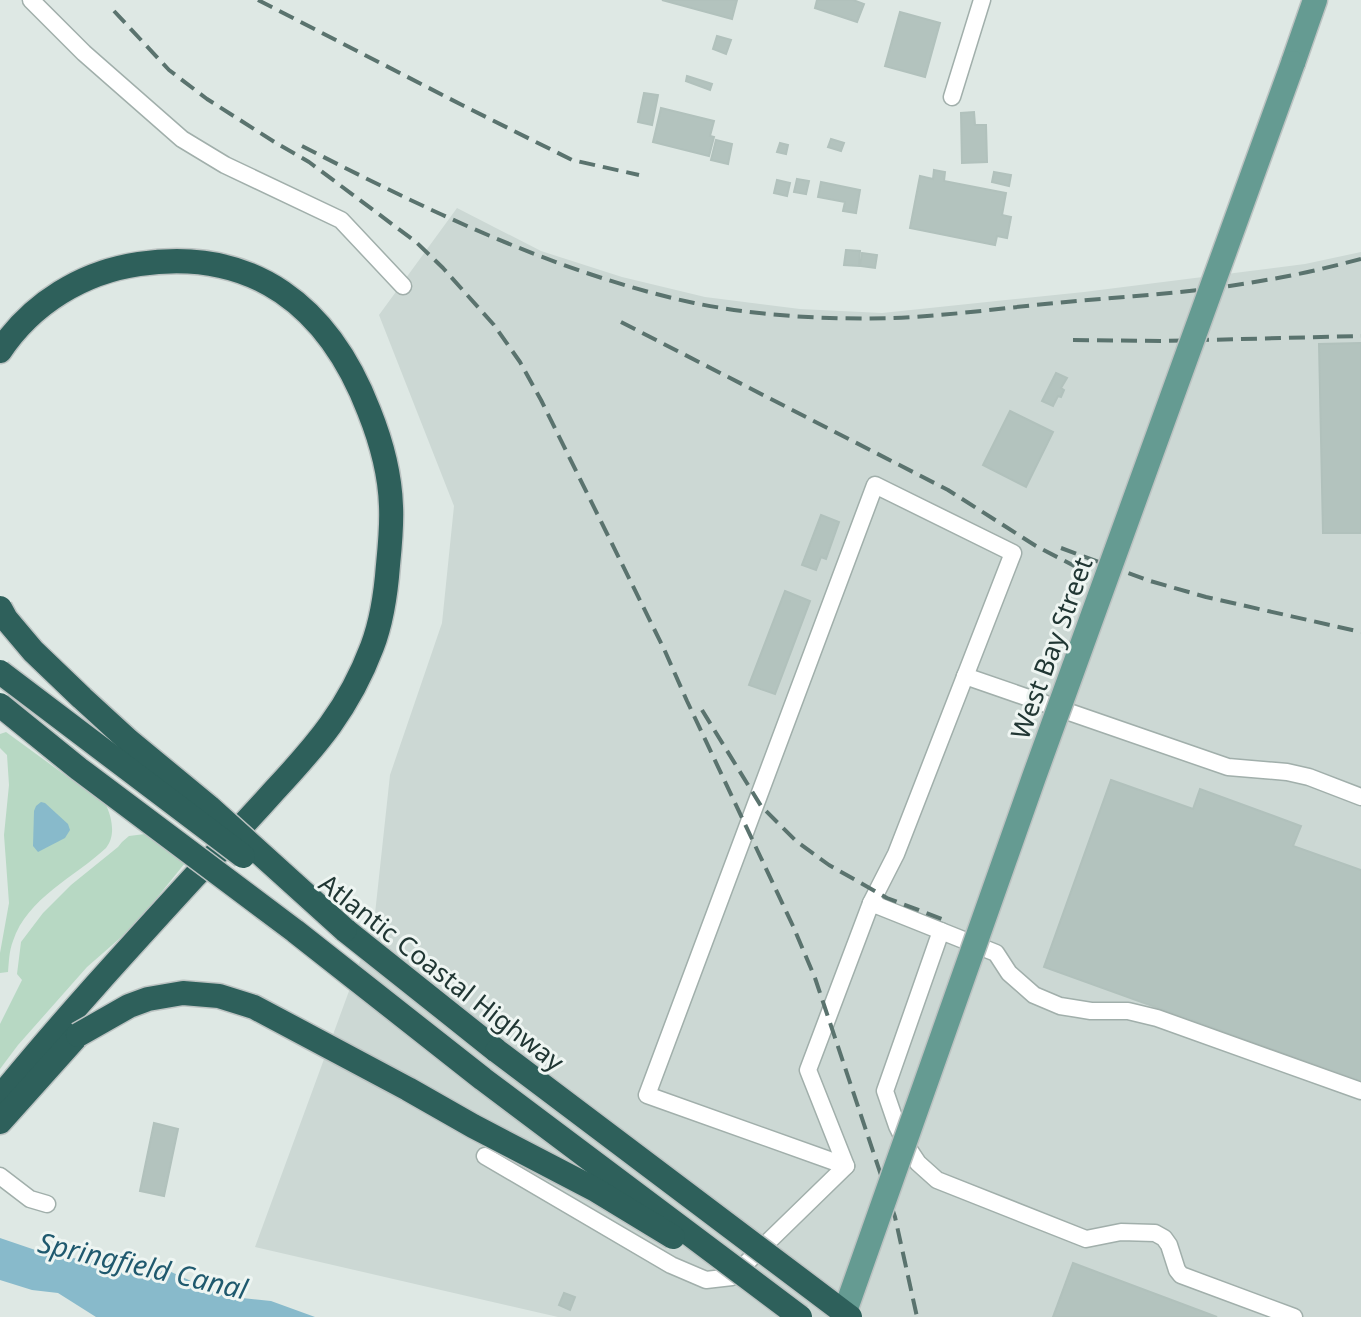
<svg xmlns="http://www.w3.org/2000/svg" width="1361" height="1317" font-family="'Noto Sans',sans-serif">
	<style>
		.built { fill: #ccd8d4 }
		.green { fill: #b7d8c3 }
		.water { fill: #88bacb }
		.building { fill: #b3c3be; stroke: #b1c1bc; stroke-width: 2 }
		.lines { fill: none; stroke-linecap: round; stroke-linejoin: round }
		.street-casing { stroke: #a1afab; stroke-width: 19 }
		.primary-casing { stroke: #bcc3c2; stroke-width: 27 }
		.highway-casing { stroke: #bcc3c2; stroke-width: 27 }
		.street { stroke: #fff; stroke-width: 16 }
		.primary { stroke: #659b92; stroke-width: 24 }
		.highway { stroke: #2e605b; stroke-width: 24 }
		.rail { stroke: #5a736e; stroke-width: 4; stroke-dasharray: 16 8; stroke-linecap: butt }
		.primary-bridge-casing { stroke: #bcc3c2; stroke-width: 27; stroke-linecap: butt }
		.highway-bridge-casing { stroke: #bcc3c2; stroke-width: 27; stroke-linecap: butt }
		.primary-bridge { stroke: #659b92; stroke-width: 24 }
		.highway-bridge { stroke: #2e605b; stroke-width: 24 }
		.labels { text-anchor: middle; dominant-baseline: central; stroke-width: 6; stroke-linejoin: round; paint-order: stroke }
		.street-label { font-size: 26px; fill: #203633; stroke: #eef5f2 }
		.water-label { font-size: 28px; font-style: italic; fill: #1f596e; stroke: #eef5f2 }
	</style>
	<rect width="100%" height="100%" fill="#dee8e4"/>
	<path class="built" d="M 457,208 L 541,251 L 622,277 L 705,297 L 800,309 L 882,313 L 1084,292 L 1305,264 L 1361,252 L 1361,1317 L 558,1317 L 255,1247 L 374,923 L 390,775 L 442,623 L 454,506 L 379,315 Z"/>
	<g class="green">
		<path d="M 6,732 L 106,805 C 112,818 116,836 106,848 C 75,877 27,898 13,941 C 9,951 9,962 8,972 L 0,973 L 0,953 L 9,903 L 4,835 L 9,785 L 7,755 L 0,748 L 0,734 Z"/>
		<path d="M 145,834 L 185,863 L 135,925 L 87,967 L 18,1045 L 0,1069 L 0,1024 L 22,980 L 17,974 L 21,942 L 43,913 L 71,885 L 118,847 L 122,842 L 129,836 Z"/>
	</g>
	<g class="water">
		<path d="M 41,802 L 45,803 L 68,824 L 70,830 L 65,838 L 38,852 L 33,846 L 34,811 L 36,806 Z"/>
		<path d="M 0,1238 L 47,1254 L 68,1258 L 122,1260 L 169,1271 L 224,1296 L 271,1301 L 315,1317 L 96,1317 L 58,1293 L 32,1290 L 0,1280 Z"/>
	</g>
	<g class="building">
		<path d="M 662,0 L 737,0 L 732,19 Z"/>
		<path d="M 817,0 L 853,0 L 864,4 L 857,22 L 815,8 Z"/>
		<path d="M 900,12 L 940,23 L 925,77 L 885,66 Z"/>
		<path d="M 717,36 L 731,40 L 726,54 L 713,49 Z"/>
		<path d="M 687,76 L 712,84 L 710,90 L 686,81 Z"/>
		<path d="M 644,93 L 658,95 L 652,125 L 638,122 Z"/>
		<path d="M 661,108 L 714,121 L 710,136 L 714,137 L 709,156 L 653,142 Z"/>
		<path d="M 974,112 L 975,125 L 986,125 L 987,162 L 962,163 L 961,113 Z"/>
		<path d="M 831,139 L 844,143 L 841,151 L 828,147 Z"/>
		<path d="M 716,140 L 732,144 L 728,164 L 711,160 Z"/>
		<path d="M 780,143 L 788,145 L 786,154 L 777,152 Z"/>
		<path d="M 934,170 L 945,172 L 944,181 L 1006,193 L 1002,215 L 1011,217 L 1007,238 L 997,236 L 995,245 L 910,228 L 920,176 L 933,179 Z"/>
		<path d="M 994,172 L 1011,175 L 1009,186 L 992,182 Z"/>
		<path d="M 797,179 L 809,181 L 806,194 L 794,192 Z"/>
		<path d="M 777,180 L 790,183 L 787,196 L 774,193 Z"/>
		<path d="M 821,182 L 860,190 L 856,213 L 843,211 L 845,202 L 818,197 Z"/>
		<path d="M 846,250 L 860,251 L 859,266 L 844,265 Z"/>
		<path d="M 862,253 L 877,255 L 875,268 L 860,266 Z"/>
		<path d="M 1361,343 L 1361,533 L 1323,533 L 1319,344 Z"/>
		<path d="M 1056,373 L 1067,378 L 1061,388 L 1064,390 L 1061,397 L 1058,396 L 1053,406 L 1042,401 Z"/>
		<path d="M 1010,411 L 1053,432 L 1026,487 L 983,465 Z"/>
		<path d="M 821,515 L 839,522 L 826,559 L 821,557 L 816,570 L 802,565 Z"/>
		<path d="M 785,591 L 810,601 L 775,694 L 749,685 Z"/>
		<path d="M 1111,780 L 1193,809 L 1200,789 L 1301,826 L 1293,846 L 1361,870 L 1361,1081 L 1044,967 Z"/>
		<path d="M 154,1123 L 178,1129 L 164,1196 L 140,1191 Z"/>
		<path d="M 1073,1263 L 1217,1317 L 1053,1317 Z"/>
		<path d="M 564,1293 L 575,1297 L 570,1310 L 559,1305 Z"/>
	</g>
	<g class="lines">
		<defs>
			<g id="street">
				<path d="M 31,0 L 84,53 L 182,139 L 225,165 L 341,220 L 403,286"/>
				<path d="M 952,97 L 982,0"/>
				<path d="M 965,676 L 1228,767 L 1287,772 L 1309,777 L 1361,797"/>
				<path d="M 941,931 L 885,1091 L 897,1126 L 908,1148 L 918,1163 L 937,1180 L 1086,1239 L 1121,1232 L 1155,1233 L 1164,1238 L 1169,1245 L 1177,1270 L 1181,1275 L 1294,1317"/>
				<path d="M 485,1156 L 671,1265 L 706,1280 L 732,1277 L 846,1166 L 808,1070 L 871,903 L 996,953 L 1009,973 L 1034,995 L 1060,1006 L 1091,1011 L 1128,1011 L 1157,1018 L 1361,1091"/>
				<path d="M 846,1166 L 647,1095 L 875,485 L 1013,553 L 896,854 L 871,903"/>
				<path d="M 0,1176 L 30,1199 L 47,1204"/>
			</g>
			<path id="primary" d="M 1293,63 L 1315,0"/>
			<g id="highway">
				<path d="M 0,351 C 32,303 83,272 139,264 C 254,247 329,307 369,411 C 381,441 390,474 391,506 C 392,526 390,545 388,565 C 386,592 382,621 372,647 C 349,708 317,745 274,791 C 248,820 221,849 194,877 C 128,949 62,1021 0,1097"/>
				<path d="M 345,930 L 497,1051"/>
				<path d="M 0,1122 L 78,1035"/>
			</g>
		</defs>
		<use href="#street" class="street-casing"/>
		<use href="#primary" class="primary-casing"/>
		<use href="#highway" class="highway-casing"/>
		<use href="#street" class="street"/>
		<use href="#primary" class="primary"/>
		<use href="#highway" class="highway"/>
		<g class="rail">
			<path d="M 258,0 L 462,105 L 572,160 L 639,175"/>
			<path d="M 114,11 L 169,70 L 207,99 L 276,143 L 309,162 L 416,242 L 443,268 L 494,325 L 520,362 L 541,400 L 664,649 L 687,701 L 793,926 L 815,978 L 895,1217 L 917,1317"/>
			<path d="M 302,146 C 427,210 556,273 694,303 C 759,316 827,320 893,318 C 947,316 1002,308 1056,303 C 1126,296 1197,293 1266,280 C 1298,275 1330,267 1361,259"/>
			<path d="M 621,322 L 948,490 L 1036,546 L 1080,569"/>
			<path d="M 1073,340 L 1163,341 L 1361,336"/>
			<path d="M 1061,548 L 1150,581 L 1206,597 L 1361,632"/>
			<path d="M 702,710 L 761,806 L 796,841 L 829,865 L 887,898 L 942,919"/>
		</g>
		<defs>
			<path id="primary-bridge" d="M 843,1317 L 1034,777 L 1293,63"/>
			<g id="highway-bridge">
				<path d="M 0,608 L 6,619 L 33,651 L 82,698 L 129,741 L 209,807 L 345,930"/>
				<path d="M 0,672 L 243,856"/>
				<path d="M 0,705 L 79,769 L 295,931 L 483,1079 L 800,1317"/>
				<path d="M 78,1035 L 129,1006 L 148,999 L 183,993 L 219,996 L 254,1007 L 408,1089 L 473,1126 L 594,1189 L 673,1237"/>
				<path d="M 497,1051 L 850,1317"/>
			</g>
		</defs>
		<use href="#primary-bridge" class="primary-bridge-casing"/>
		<use href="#highway-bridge" class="highway-bridge-casing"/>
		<use href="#primary-bridge" class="primary-bridge"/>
		<use href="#highway-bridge" class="highway-bridge"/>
	</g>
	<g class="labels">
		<g class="street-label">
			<text transform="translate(1051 648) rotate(-70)">West Bay Street</text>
			<text transform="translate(442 972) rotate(38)">Atlantic Coastal Highway</text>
		</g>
		<g class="water-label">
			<text transform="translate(143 1265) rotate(13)">Springfield Canal</text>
		</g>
	</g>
</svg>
